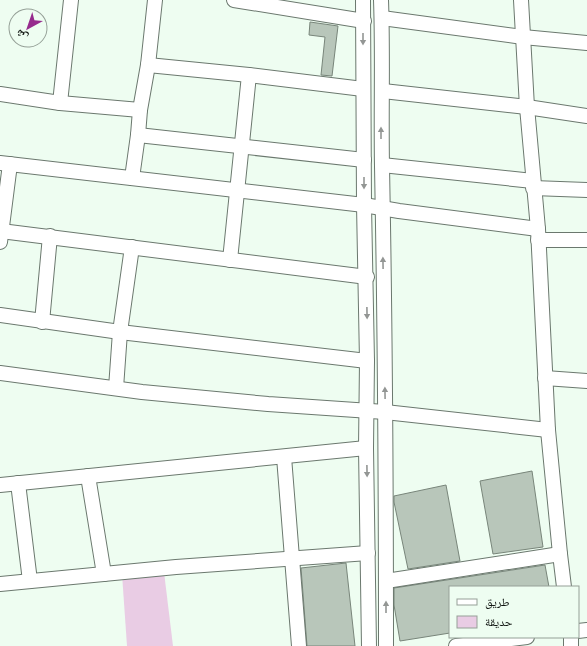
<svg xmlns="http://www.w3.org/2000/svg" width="587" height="646" font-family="'PT Sans','Noto Naskh Arabic',sans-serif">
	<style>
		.green { fill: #e9cce4 }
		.building { fill: #b8c6ba; stroke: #78857a }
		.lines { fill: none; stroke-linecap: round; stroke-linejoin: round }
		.street-casing { stroke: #6b786e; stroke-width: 16 }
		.street { stroke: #fff; stroke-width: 14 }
		.oneway { fill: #939694 }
	</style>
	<rect width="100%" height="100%" fill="#eefdf1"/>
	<path class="green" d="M 164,572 L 173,646 L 127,646 L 122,574 Z"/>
	<g class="building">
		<path d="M 310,22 L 338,26 L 332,76 L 321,75 L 325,37 L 309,35 Z"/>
		<path d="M 532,471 L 543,547 L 493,554 L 480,481 Z"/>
		<path d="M 446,485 L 460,561 L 408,569 L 394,502 L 394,496 Z"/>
		<path d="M 346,563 L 355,646 L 307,646 L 301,568 Z"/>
		<path d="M 545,565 L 549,587 L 450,587 L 450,633 L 400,641 L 394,605 L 394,588 Z"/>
	</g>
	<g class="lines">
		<defs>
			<g id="street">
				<path d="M 234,0 L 364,21"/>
				<path d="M 363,0 L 364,205 L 367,361 L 366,448 L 369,646"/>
				<path d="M 381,0 C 383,55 381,110 382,166 C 385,326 386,486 386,646"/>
				<path d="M 521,0 L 527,107 L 538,229 L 548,430 L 560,554 L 564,587"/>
				<path d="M 382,18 L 523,37 L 587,43"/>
				<path d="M 148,65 L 249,75 L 363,89"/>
				<path d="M 383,91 L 527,107 L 587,116"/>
				<path d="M 0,94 L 60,103 L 140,110"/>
				<path d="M 60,103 L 71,0"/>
				<path d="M 138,135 L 364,160"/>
				<path d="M 0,163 L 364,205 L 399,211 L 538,229"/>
				<path d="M 382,165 L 533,181"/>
				<path d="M 132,178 L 138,135 L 140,110 L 148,65 L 155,0"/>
				<path d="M 533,188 L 587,190"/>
				<path d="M 1,231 L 367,277"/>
				<path d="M 538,240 L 587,240"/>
				<path d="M 0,242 L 10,164"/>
				<path d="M 230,260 L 249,75"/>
				<path d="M 0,315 L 120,332 L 367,361"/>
				<path d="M 42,322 L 50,236"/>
				<path d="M 0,373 L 142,392 L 268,404 L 385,412 L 548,430"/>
				<path d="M 545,378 L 587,381"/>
				<path d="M 116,388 L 120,332 L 132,247"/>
				<path d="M 284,457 L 299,646"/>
				<path d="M 88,476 L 104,574"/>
				<path d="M 18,483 L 30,581"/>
				<path d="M 0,485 L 366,448"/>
				<path d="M 386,581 L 560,554"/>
				<path d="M 0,584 L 176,567 L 368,553"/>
				<path d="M 578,631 L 587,630"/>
				<path d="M 571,637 L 571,646"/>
				<path d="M 456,646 L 527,637"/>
			</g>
		</defs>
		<use href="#street" class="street-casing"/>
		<use href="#street" class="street"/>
	</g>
	<defs><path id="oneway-solid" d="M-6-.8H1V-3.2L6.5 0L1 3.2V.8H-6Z"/></defs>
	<g class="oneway">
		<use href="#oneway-solid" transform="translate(363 39) rotate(90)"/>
		<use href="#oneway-solid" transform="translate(381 133) rotate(-90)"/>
		<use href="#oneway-solid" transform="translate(364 183) rotate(90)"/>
		<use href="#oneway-solid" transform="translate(383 263) rotate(-91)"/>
		<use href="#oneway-solid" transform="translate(367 313) rotate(89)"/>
		<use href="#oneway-solid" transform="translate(385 393) rotate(-91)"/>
		<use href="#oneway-solid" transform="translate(367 471) rotate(89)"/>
		<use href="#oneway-solid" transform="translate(386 607) rotate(-90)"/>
	</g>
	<rect x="449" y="586" width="130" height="52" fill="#eefdf1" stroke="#95a097"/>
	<rect x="457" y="599" width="20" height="6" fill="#ffffff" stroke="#95a097"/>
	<text x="485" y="606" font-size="12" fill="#101511">طريق</text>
	<rect x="457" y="616" width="20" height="12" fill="#e9cce4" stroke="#95a097"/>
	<text x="485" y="626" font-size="12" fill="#101511">حديقة</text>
	<g transform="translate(28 28) rotate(220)"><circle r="19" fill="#eefdf1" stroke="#95a097"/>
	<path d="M0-3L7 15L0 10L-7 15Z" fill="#962b8d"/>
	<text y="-6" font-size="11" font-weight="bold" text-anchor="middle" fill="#101511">ش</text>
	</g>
</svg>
